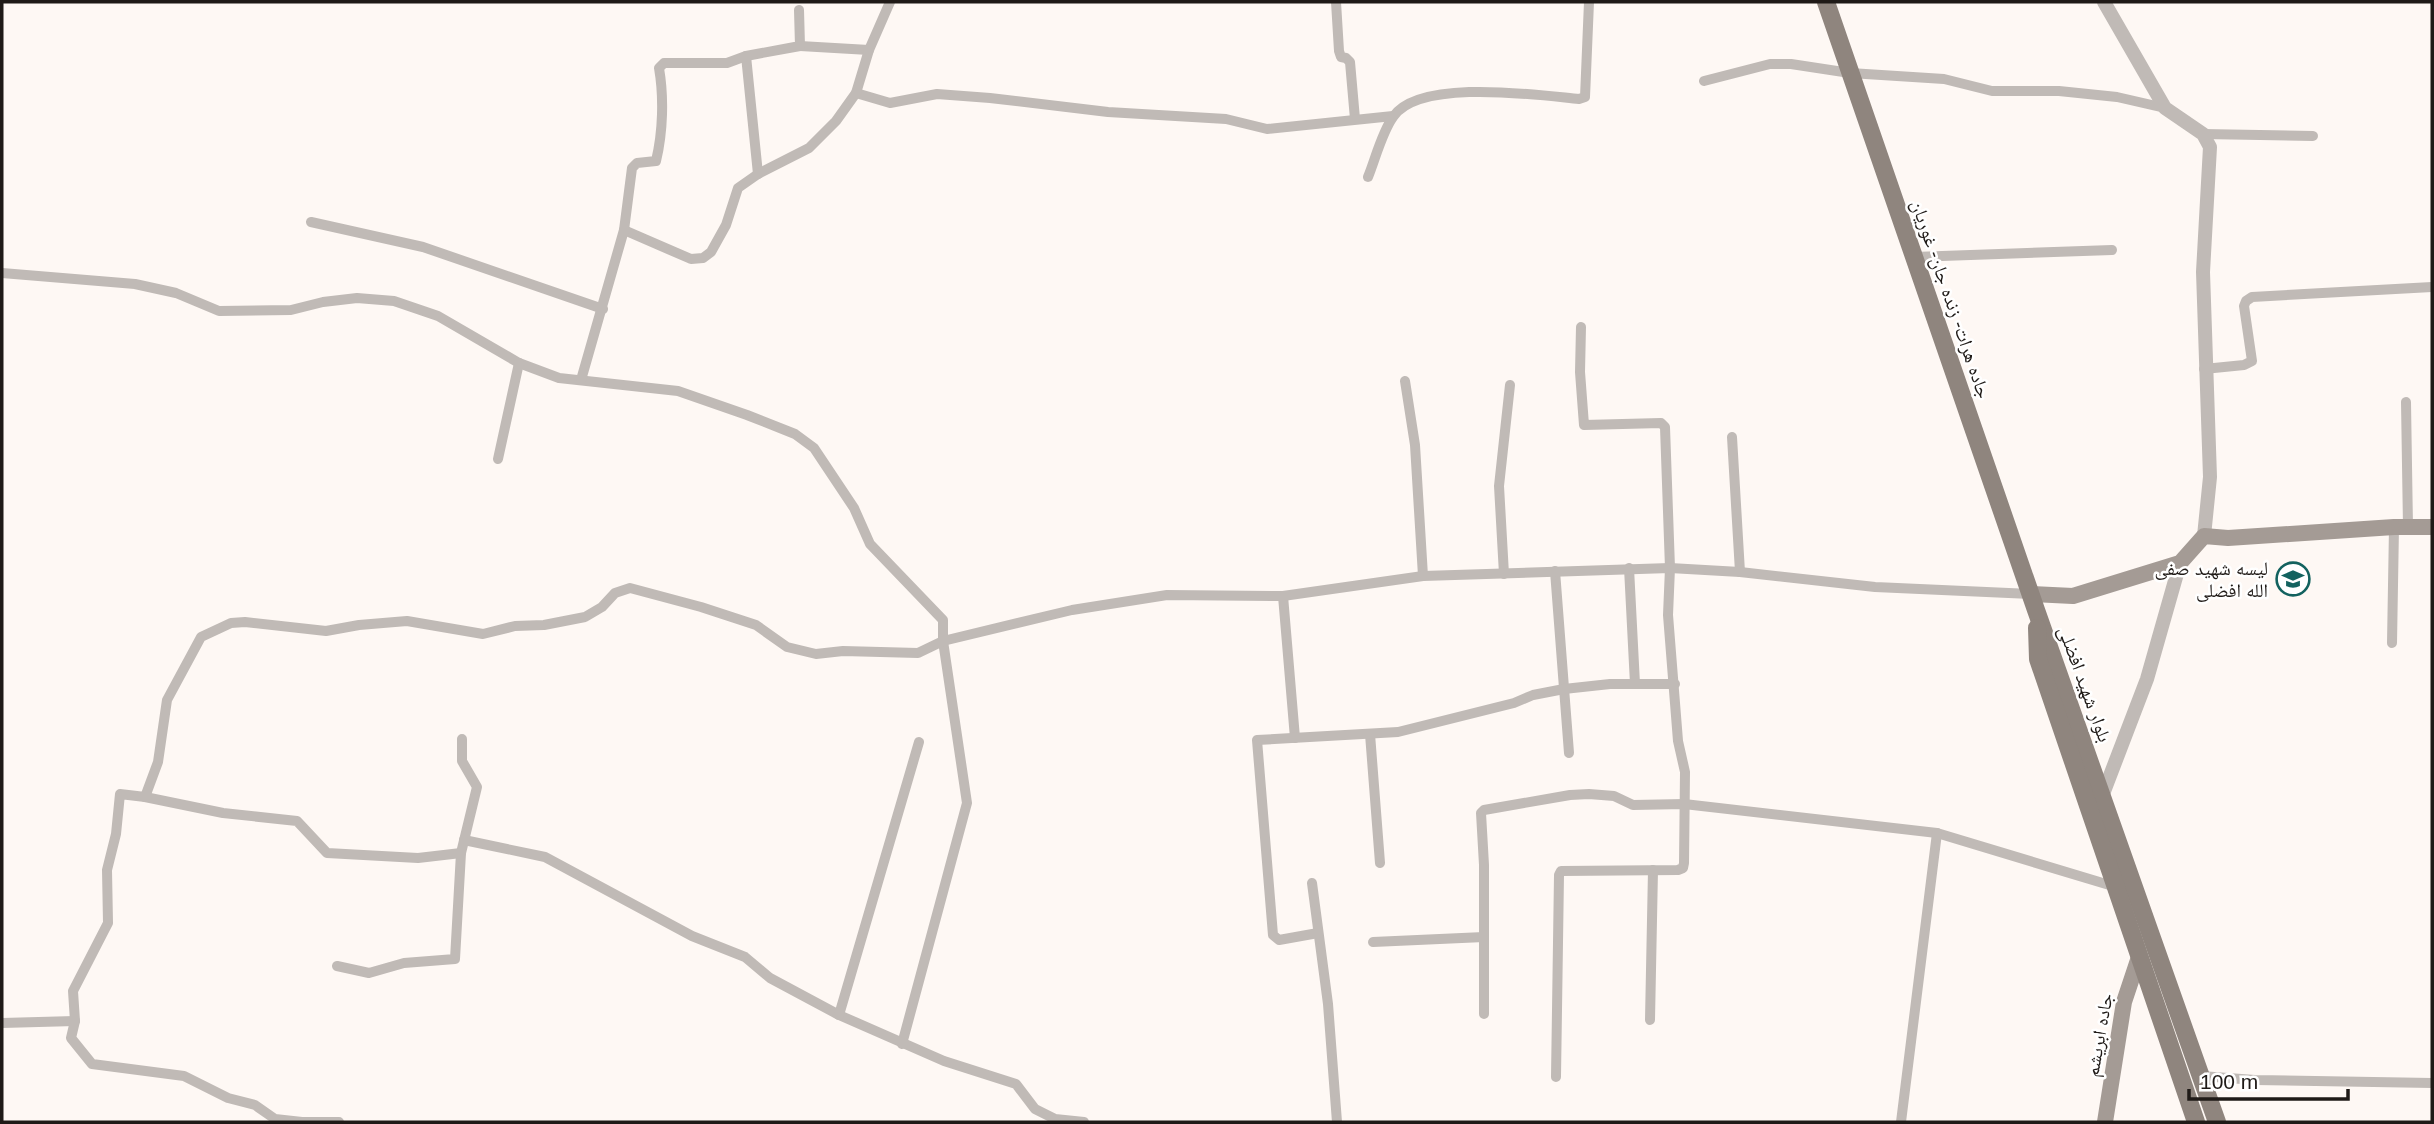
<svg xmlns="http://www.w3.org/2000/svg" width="2434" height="1124" font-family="Arial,'Noto Naskh Arabic',sans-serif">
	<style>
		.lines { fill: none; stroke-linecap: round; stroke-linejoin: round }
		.minor { stroke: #c0bab6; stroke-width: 10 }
		.tertiary { stroke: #c0bab6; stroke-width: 14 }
		.secondary { stroke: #a49b95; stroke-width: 16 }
		.primary { stroke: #8f857e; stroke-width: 18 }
		.labels { text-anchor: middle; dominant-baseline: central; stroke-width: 5; stroke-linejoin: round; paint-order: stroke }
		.street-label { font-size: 19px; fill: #1f1a17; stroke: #fff }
		.poi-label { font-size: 19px; fill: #1f1a17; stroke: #fff; text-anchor: end }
	</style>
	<rect width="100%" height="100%" fill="#fef8f4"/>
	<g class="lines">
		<g class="minor">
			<path d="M 1336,2 L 1339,51 L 1341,57 L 1346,58 L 1350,62 L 1355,119"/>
			<path d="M 800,46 L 869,50"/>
			<path d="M 746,56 L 758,174"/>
			<path d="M 1704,81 L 1770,64 L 1791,64 L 1850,73 L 1944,79 L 1992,91 L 2059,91 L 2117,97 L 2165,108"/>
			<path d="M 856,93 L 890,103 L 937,94 L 990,98 L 1108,112 L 1226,119 L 1267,129 L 1393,116"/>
			<path d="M 2203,134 L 2313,136"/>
			<path d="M 1368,177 C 1375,160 1382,132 1393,117 C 1419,78 1537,95 1579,99 L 1585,97 L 1589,2"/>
			<path d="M 311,222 L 423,247 L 603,309"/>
			<path d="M 624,230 L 691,259 L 703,258 L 711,252 L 726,225 L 738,188 L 758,174 L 809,148 L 836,121 L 856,93 L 869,50 L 890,2"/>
			<path d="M 1914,257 L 2112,250"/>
			<path d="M 2,273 L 135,284 L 176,293 L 219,311 L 291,310 L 323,302 L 357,298 L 394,301 L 438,316 L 519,363 L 559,378 L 678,391 L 747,415 L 795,434 L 814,448 L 854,508 L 870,544 L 943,620 L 943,641 L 967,803 L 902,1044"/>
			<path d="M 2204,369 L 2244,365 L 2252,361 L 2244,306 L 2246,301 L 2252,297 L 2432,287"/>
			<path d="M 581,380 L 624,230 L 632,168 L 637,163 L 656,161 C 663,132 664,97 659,68 L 664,63 L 727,63 L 746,56 L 800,46 L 799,10"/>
			<path d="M 1405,381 L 1415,445 L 1423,576"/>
			<path d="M 2406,402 L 2408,527"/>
			<path d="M 1732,437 L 1740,572"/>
			<path d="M 498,459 L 519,363"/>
			<path d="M 1629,568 L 1635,684"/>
			<path d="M 1555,571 L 1569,753"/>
			<path d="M 1504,574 L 1499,486 L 1510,385"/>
			<path d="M 1283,596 L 1295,738"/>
			<path d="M 2392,643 L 2394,527"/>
			<path d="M 1370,734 L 1380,863"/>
			<path d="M 145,797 L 223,813 L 297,821 L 327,853 L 418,858 L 461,853"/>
			<path d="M 464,840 L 545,857 L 692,936 L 745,957 L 770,978 L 839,1015 L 944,1061 L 1016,1084 L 1035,1109 L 1055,1119 L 1084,1122"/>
			<path d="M 1312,883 L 1328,1004 L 1337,1122"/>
			<path d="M 1318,933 L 1279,940 L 1273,935 L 1257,740 L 1398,732 L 1514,703 L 1533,695 L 1564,689 L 1610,684 L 1675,684"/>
			<path d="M 1373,942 L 1484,937"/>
			<path d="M 337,966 L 369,973 L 404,963 L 455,959 L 461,853 L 477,787 L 462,761 L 462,739"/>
			<path d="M 1484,1014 L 1484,865 L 1481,813 L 1484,810 L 1570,795 L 1589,794 L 1614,796 L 1633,805 L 1684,804 L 1937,833 L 2116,887"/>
			<path d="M 839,1015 L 919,742"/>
			<path d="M 1650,1020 L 1653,870"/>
			<path d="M 2,1023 L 75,1021"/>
			<path d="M 2201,1076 L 2255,1080 L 2432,1083"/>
			<path d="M 1556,1077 L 1559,875 L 1561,871 L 1678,870 L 1683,868 L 1684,863 L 1685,772 L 1678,741 L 1668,615 L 1670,568 L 1665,427 L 1661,423 L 1584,425 L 1580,372 L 1581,327"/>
			<path d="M 339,1122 L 302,1122 L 275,1119 L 255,1105 L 228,1098 L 184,1076 L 92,1064 L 71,1038 L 75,1021 L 73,991 L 108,923 L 107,870 L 116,834 L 120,794 L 145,797 L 158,762 L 167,700 L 201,637 L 231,623 L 245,622 L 326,631 L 359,625 L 407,621 L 483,634 L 515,626 L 544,625 L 585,617 L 602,607 L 615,593 L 630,588 L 701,607 L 756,625 L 787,647 L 816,654 L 843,651 L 918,653 L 943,641 L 1072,610 L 1167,595 L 1283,596 L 1423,576 L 1670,568 L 1740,572 L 1875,587 L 2031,594"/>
			<path d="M 1901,1122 L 1937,833"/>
		</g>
		<g class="tertiary">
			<path d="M 2104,2 L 2165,108 L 2203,134 L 2210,147 L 2203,272 L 2210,477 L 2204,536"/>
			<path d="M 2103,794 L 2147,679 L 2180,563"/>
		</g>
		<g class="secondary">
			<path d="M 2031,594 L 2073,596 L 2180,563 L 2204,536 L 2228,538 L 2394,527 L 2432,527"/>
			<path d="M 2105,1122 L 2124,1002 L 2139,957"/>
		</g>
		<g class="primary">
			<path d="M 1826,2 L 2036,610 L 2217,1122"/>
			<path d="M 2037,628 L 2038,659 L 2196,1122"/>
		</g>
	</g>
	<defs>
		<symbol id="school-ring" viewBox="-11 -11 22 22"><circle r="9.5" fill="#fff" stroke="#13625f" stroke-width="1.5"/><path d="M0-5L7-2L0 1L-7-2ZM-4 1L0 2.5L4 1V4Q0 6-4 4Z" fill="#13625f"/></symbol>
	</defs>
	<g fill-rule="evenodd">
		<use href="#school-ring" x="2274" y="560" width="38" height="38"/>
	</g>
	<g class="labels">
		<g class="street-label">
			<text transform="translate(1951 299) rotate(71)">جاده هرات- زنده جان- غوریان</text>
			<text transform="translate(2085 684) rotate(70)">بلوار شهید افضلی</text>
			<text transform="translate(2099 1035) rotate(-80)">جاده ابریشم</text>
		</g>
		<g class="poi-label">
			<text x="2268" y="568">لیسه شهید صفی<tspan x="2268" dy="22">الله افضلی</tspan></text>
		</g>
	</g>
	<rect width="2434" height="1124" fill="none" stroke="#1f1a17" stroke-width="7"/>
	<path d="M2189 1089v10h159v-10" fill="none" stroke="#1f1a17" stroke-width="3.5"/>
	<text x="2200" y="1089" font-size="21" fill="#1f1a17" stroke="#ffffff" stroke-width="5" paint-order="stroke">100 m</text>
</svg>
